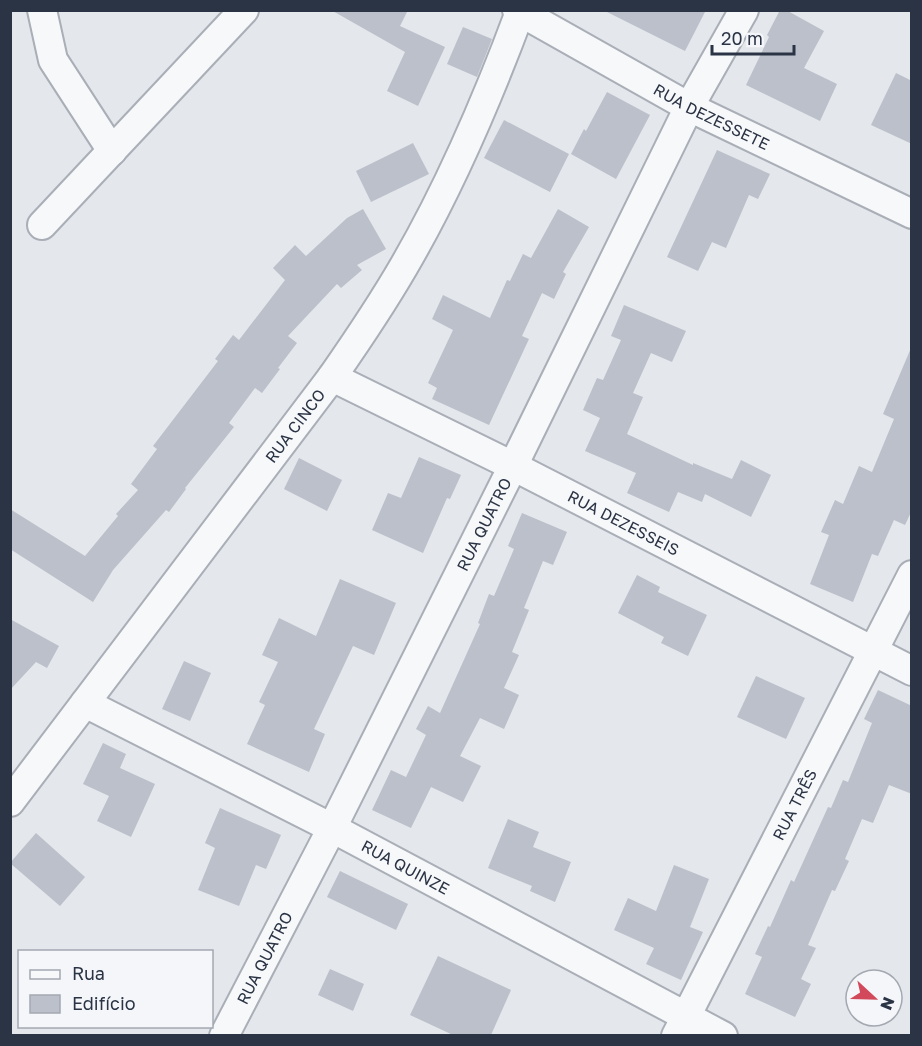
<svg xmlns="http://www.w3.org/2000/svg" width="922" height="1046" font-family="'Golos Text',sans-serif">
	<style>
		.building { fill: #bbc0ca }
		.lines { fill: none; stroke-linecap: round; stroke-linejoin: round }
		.minor-casing { stroke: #a9aeb7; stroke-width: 32 }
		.minor { stroke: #f7f8fa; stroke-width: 28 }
		.labels { text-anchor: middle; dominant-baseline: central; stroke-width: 4.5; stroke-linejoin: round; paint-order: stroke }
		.street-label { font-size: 16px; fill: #2b3445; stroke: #f4f6f9 }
	</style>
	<rect width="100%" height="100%" fill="#e4e7ec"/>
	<g class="building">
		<path d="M 331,10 L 408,10 L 400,26 L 445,47 L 418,106 L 387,91 L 405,52 Z"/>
		<path d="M 603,10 L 706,10 L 685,51 Z"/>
		<path d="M 780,10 L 786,10 L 824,31 L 804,68 L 837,84 L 820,121 L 746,85 L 769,37 L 767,35 Z"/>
		<path d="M 463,27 L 492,39 L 477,77 L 447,64 Z"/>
		<path d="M 896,73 L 912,81 L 912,144 L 871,125 Z"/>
		<path d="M 607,92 L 650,115 L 616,179 L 571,154 L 584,129 L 586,131 Z"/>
		<path d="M 504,120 L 569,154 L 550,192 L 484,158 Z"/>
		<path d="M 413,143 L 429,174 L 371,202 L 356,171 Z"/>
		<path d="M 717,150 L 770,174 L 758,199 L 749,195 L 726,248 L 712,242 L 698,271 L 667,257 Z"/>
		<path d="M 363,209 L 386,249 L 357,265 L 362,270 L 341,288 L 337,284 L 288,336 L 297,343 L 278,368 L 280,369 L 262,393 L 255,388 L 229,423 L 234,427 L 185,488 L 186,489 L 169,512 L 166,510 L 113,570 L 93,602 L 10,549 L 10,509 L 85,556 L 118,516 L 116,514 L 138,490 L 131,484 L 157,449 L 153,446 L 218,361 L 215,359 L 233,335 L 239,340 L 285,280 L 273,268 L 295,245 L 306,256 L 347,218 Z"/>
		<path d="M 558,209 L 589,227 L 563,272 L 566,274 L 554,299 L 542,293 L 522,336 L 529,339 L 489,425 L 432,399 L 437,388 L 428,383 L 453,330 L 432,319 L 443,295 L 490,318 L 507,280 L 510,281 L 523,254 L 531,258 Z"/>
		<path d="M 624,305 L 686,331 L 672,362 L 651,353 L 633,393 L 643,397 L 627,434 L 693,465 L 693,463 L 732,479 L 741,460 L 771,475 L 751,517 L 705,494 L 702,502 L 678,492 L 669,512 L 627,493 L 636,473 L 585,451 L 600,418 L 583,410 L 597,378 L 603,380 L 621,340 L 611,336 Z"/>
		<path d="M 911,348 L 912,510 L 905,525 L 894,520 L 878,556 L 872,554 L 853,602 L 810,584 L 829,535 L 821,532 L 835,500 L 843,504 L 859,466 L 872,472 L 894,419 L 883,414 Z"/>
		<path d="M 419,457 L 461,475 L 450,499 L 447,498 L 423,553 L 372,530 L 388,493 L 401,498 Z"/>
		<path d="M 299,458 L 342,480 L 327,511 L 284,489 Z"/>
		<path d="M 522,513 L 567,532 L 553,565 L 543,561 L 524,608 L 529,610 L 512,652 L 519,655 L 504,688 L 519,695 L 504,729 L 480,718 L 460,756 L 481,766 L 463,802 L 431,787 L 411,828 L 372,810 L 391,770 L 406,777 L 426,735 L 416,729 L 428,706 L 440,713 L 480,624 L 478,623 L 489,594 L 494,596 L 514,549 L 508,546 Z"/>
		<path d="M 637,575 L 660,587 L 658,592 L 707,615 L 688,656 L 661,643 L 664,637 L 618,613 Z"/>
		<path d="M 340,579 L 396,603 L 374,655 L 353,646 L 314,729 L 325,734 L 309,772 L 247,744 L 265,705 L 259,702 L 278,662 L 262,655 L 279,618 L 316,636 Z"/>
		<path d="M 10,619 L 59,646 L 47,668 L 36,662 L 10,690 Z"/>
		<path d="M 184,661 L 211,673 L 190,721 L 162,709 Z"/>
		<path d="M 756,676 L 805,698 L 786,739 L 737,717 Z"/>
		<path d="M 878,690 L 912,706 L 912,794 L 889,785 L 873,823 L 862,819 L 845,859 L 849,861 L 835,891 L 832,890 L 808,945 L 816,948 L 801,979 L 811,984 L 795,1017 L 745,994 L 762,957 L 755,954 L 768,926 L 770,927 L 791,880 L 794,882 L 828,807 L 831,808 L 843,780 L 848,782 L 872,723 L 864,719 Z"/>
		<path d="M 103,743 L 126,754 L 120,768 L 155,784 L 131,837 L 97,821 L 109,796 L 83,784 Z"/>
		<path d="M 220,808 L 281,835 L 266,869 L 256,865 L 239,906 L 198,890 L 215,848 L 205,843 Z"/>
		<path d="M 508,819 L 539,832 L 533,847 L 571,862 L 555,902 L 530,891 L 532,886 L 488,868 Z"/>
		<path d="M 36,833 L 85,877 L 60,906 L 10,863 Z"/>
		<path d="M 674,865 L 709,879 L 690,927 L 703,932 L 681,980 L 646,964 L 654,948 L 614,930 L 628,898 L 656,911 Z"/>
		<path d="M 340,871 L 408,904 L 396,930 L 327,897 Z"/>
		<path d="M 438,956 L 511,990 L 491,1035 L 453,1035 L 410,1015 Z"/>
		<path d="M 330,969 L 364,984 L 353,1011 L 318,995 Z"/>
	</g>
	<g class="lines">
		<defs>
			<g id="minor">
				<path d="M 42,10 L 53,60 L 112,151"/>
				<path id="s1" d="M 517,10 L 689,107 L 912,214"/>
				<path d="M 42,225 L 244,10"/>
				<path id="s2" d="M 332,377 L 513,466 L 912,671"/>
				<path id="s3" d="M 85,703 L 332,828 L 723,1036"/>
				<path id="s4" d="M 10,802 L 332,377 C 357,341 382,304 404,266 C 450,187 488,98 520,12"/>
				<path id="s5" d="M 224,1036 L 332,828 L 513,466 L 689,107 L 744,10"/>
				<path id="s6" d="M 676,1036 L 912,575"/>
			</g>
		</defs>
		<use href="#minor" class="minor-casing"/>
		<use href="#minor" class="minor"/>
	</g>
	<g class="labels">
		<g class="street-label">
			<text stroke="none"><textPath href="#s1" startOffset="222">RUA DEZESSETE</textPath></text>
			<text stroke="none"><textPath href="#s4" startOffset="472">RUA CINCO</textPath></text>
			<text stroke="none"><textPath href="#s2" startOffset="326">RUA DEZESSEIS</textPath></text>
			<text stroke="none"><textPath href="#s5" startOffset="574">RUA QUATRO</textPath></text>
			<text stroke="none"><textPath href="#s6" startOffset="260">RUA TRÊS</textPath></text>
			<text stroke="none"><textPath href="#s3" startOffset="360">RUA QUINZE</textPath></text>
			<text stroke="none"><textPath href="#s5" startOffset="88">RUA QUATRO</textPath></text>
		</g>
	</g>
	<rect width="922" height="1046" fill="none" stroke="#2b3445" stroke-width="24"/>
	<rect x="18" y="950" width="195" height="78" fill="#f4f6f9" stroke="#a4a8b1" stroke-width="1.5"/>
	<rect x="30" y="970" width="30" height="9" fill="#f7f8fa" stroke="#a4a8b1" stroke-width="1.5"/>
	<text x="72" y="980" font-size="18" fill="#2b3445">Rua</text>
	<rect x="30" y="995" width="30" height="18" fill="#bbc0ca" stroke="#a4a8b1" stroke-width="1.5"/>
	<text x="72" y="1010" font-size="18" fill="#2b3445">Edifício</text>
	<g transform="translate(874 998) rotate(112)"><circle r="28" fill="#f4f6f9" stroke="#a4a8b1" stroke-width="1.5"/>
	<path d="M0-4.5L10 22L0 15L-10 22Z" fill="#d1495b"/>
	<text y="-9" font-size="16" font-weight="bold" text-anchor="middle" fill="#2b3445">N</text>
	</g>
	<path d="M712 45v9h82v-9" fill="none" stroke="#2b3445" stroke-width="3"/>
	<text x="721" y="45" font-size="18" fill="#2b3445" stroke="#f4f6f9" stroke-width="4.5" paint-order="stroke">20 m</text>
</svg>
